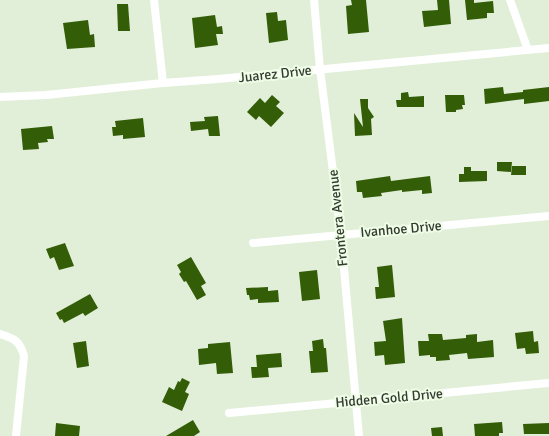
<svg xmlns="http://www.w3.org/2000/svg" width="549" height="436" font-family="Signika,sans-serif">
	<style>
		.building { fill: #335d07 }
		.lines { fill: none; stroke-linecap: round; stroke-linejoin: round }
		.street { stroke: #fff; stroke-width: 8 }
		.labels { text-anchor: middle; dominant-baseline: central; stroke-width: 4; stroke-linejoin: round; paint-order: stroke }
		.street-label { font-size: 14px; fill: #343a31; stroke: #eefde5 }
	</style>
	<rect width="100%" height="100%" fill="#e1efd8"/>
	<g class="building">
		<path d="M 351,0 L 366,0 L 369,32 L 348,34 L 346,6 L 352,5 Z"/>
		<path d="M 437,0 L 449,0 L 451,24 L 424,27 L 422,11 L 438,10 Z"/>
		<path d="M 465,0 L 474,0 L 474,3 L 493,1 L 494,13 L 487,13 L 487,18 L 467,20 Z"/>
		<path d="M 117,4 L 128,4 L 130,31 L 118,31 Z"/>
		<path d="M 277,12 L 278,21 L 286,20 L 288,40 L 269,43 L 266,13 Z"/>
		<path d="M 215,15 L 217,27 L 222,26 L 223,34 L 216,34 L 218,45 L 195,48 L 192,18 Z"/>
		<path d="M 88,20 L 90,35 L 94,34 L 95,47 L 67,49 L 63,23 Z"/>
		<path d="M 503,87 L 504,94 L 523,92 L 523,90 L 549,87 L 549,101 L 524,104 L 524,99 L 485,104 L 484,89 Z"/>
		<path d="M 408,92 L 409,97 L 424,96 L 424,107 L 397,107 L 396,100 L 401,100 L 401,93 Z"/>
		<path d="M 272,95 L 280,102 L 276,106 L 284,113 L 271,127 L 259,116 L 256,120 L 247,112 L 260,98 L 265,103 Z"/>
		<path d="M 445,95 L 464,95 L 465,105 L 462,105 L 463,109 L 456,110 L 456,112 L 446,112 Z"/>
		<path d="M 360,99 L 368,99 L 368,108 L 374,117 L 371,119 L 372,135 L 355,136 L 354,113 L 363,127 Z"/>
		<path d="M 218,116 L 220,136 L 209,136 L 208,129 L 191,131 L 190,122 L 205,121 L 204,117 Z"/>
		<path d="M 143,118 L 145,137 L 123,139 L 123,135 L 113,136 L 112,127 L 116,127 L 115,121 Z"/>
		<path d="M 52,126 L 54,139 L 47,139 L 48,142 L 38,143 L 39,149 L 23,150 L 21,129 Z"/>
		<path d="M 497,162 L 512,162 L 511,172 L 497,171 Z"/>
		<path d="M 512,166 L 526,166 L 526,175 L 511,175 Z"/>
		<path d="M 464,167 L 471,167 L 471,171 L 487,171 L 487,181 L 459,182 L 459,174 L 464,174 Z"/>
		<path d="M 390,176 L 391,181 L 430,176 L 432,193 L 422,194 L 422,190 L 402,192 L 402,190 L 381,193 L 382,196 L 363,198 L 362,192 L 357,192 L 356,181 Z"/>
		<path d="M 65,243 L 74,266 L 59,270 L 54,257 L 50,259 L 46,249 Z"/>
		<path d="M 191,257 L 206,283 L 201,286 L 206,295 L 197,300 L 186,281 L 184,282 L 179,274 L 181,272 L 177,265 Z"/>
		<path d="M 392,265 L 395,297 L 376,299 L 375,287 L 379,287 L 377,267 Z"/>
		<path d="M 317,270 L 320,299 L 302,301 L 299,272 Z"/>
		<path d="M 268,287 L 268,291 L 278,290 L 279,302 L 258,303 L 258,299 L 250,300 L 249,295 L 247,295 L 246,288 Z"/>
		<path d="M 90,294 L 98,308 L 85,316 L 83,313 L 64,323 L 62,319 L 60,320 L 56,313 Z"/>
		<path d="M 402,318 L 405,363 L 385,365 L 384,355 L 375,356 L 374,342 L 386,341 L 383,321 Z"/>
		<path d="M 533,331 L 534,342 L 538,341 L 539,353 L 526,354 L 525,348 L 517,349 L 515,333 Z"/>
		<path d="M 428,334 L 442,334 L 443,340 L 466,338 L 466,335 L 477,334 L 477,342 L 493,340 L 494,357 L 468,359 L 467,353 L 449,355 L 450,360 L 436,361 L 436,357 L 430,357 L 430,355 L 419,356 L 418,341 L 429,341 Z"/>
		<path d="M 323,339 L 324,348 L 326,348 L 328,372 L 311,373 L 309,351 L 313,351 L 312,341 Z"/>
		<path d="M 86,341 L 89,366 L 77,368 L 73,343 Z"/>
		<path d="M 230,342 L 233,373 L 217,374 L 216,363 L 199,365 L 198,349 L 208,348 L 208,344 Z"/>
		<path d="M 281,353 L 282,367 L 268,368 L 269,377 L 252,378 L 251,367 L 257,367 L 256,355 Z"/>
		<path d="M 182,378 L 190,382 L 185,392 L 189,394 L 182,411 L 162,402 L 169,387 L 174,390 L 178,381 L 180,382 Z"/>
		<path d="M 193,420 L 200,432 L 194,436 L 166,436 Z"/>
		<path d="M 502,422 L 503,433 L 499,433 L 499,436 L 475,436 L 474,424 Z"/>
		<path d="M 56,423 L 80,426 L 79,436 L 55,436 Z"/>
		<path d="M 549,423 L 549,434 L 524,434 L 523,424 Z"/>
		<path d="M 442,427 L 443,436 L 432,436 L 431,428 Z"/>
	</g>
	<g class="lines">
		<g class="street">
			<path d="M 154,0 L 163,83"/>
			<path d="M 314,0 L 320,69 L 341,235 L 359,436"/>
			<path d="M 510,0 L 528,50"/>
			<path d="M 0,97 L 46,95 L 163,83 L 218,79 L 549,48"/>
			<path d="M 253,243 L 549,216"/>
			<path d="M 0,334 C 14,338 20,341 24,356 L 16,436"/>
			<path d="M 229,413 L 549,383"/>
		</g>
	</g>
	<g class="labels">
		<g class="street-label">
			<text transform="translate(275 74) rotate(-6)">Juarez Drive</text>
			<text transform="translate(338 218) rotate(-96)">Frontera Avenue</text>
			<text transform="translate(401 229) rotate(-5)">Ivanhoe Drive</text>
			<text transform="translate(389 398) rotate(-5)">Hidden Gold Drive</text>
		</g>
	</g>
</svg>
